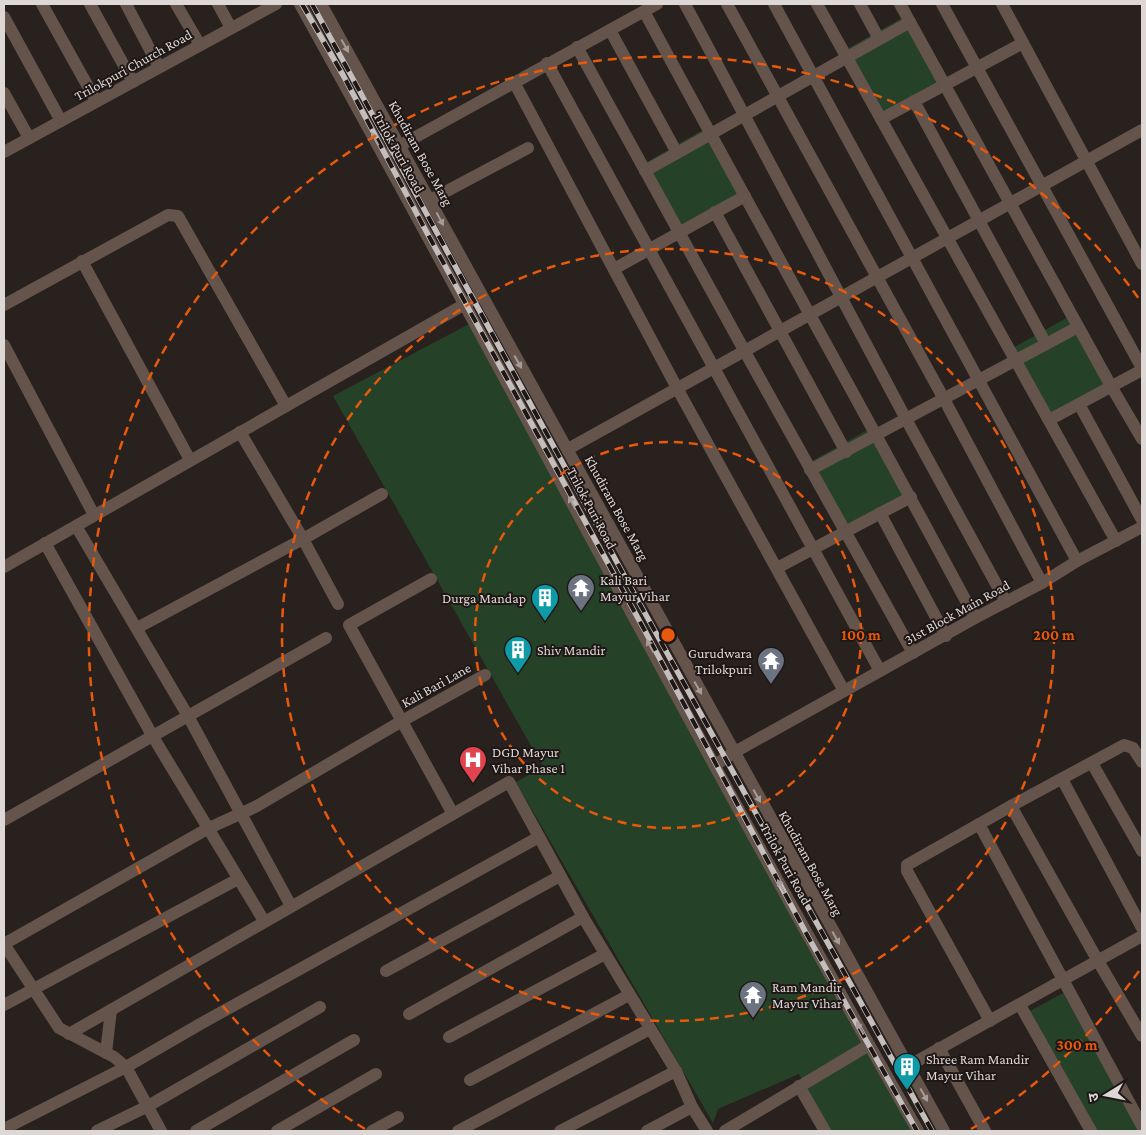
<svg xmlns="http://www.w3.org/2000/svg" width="1146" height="1135" font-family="'Crimson Pro','Noto Sans Devanagari',serif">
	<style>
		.green { fill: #254229 }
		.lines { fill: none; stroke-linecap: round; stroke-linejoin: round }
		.minor { stroke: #64544b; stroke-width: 12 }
		.rail-casing { stroke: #c4bebc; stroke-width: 5.5 }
		.rail { stroke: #1f1715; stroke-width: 4; stroke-dasharray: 11; stroke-linecap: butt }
		.oneway { fill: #a79c97 }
		.ring { fill: none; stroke: #e8590c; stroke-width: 2.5; stroke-dasharray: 9 6 }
		.labels { text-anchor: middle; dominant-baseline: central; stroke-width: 4; stroke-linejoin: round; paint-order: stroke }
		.street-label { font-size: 14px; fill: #ddd7d5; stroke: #1f1715 }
		.poi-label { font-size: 14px; fill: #ddd7d5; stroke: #1f1715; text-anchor: start }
		.centre { fill: #e8590c; stroke: #1f1715; stroke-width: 2.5 }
		.ring-label { font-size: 15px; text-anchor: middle; font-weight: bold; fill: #e8590c; stroke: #1f1715; stroke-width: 4; stroke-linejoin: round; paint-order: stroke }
	</style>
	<rect width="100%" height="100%" fill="#28211e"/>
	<g class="green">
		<path d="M 904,17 L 940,84 L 881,116 L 845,50 Z"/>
		<path d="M 706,128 L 743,196 L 683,228 L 647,162 Z"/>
		<path d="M 1070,316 L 1106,383 L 1047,415 L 1011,349 Z"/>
		<path d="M 471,323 L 912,1131 L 831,1131 L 799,1074 L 718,1109 L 713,1123 L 516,782 L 543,767 L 333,396 Z"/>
		<path d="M 871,428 L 907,495 L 848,527 L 812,461 Z"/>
		<path d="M 1063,993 L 1139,1131 L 1097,1131 L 1030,1011 Z"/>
	</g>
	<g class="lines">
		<g class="minor">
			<path d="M 42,4 L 96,101"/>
			<path d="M 90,4 L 133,82"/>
			<path d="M 126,4 L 159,67"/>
			<path d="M 176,4 L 200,45"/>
			<path d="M 218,4 L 231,28"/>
			<path d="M 300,4 C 508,379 706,759 918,1131"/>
			<path d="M 321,4 C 529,379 734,756 944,1131"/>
			<path d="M 685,4 L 906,419 L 1006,602"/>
			<path d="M 727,4 L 944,399 L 1042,583"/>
			<path d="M 774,4 L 1077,561"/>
			<path d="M 817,4 L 1116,541"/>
			<path d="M 860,4 L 879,39"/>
			<path d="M 900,4 L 1111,386 L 1142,439"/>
			<path d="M 942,4 L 1142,368"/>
			<path d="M 1002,4 L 1142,264"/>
			<path d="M 644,11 C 753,214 867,415 975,618"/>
			<path d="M 4,17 L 61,121"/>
			<path d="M 610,30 L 677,153"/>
			<path d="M 577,47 L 744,350 L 913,653"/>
			<path d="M 547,63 L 880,671"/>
			<path d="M 514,82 L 677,388 L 844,691"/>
			<path d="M 4,93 L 29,138"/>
			<path d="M 914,101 L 1046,344"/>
			<path d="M 881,119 L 1023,43"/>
			<path d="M 392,150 L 657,4"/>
			<path d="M 4,152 L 276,4"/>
			<path d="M 645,171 L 910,22"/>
			<path d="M 430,200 L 528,148"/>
			<path d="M 715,212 L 846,452"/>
			<path d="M 82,261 L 190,460"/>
			<path d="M 614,269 L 745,196"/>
			<path d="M 4,305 L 168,215 L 178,216 L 286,406"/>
			<path d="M 4,345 L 94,515"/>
			<path d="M 1079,404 L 1142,520"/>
			<path d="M 1049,420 L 1142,370"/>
			<path d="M 240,432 L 303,539 L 338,604"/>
			<path d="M 568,449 L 1142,130"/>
			<path d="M 810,470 L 1078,327"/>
			<path d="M 880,513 L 946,636"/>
			<path d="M 76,526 L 188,716 L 291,906"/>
			<path d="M 45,543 L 152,735 L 264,921"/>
			<path d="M 4,567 L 481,295"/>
			<path d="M 777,568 L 911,497"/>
			<path d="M 431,579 L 349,625 L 453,814"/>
			<path d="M 137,628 L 303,539 L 382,494"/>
			<path d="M 1092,763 L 1142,851"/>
			<path d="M 715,765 L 733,753 L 975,618 L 1042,583 L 1077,561 L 1142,527"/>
			<path d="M 1062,779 L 1142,928"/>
			<path d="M 1011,806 L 1098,961 L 1142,1036"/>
			<path d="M 4,820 L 326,638"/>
			<path d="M 979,824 L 1142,1126"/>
			<path d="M 4,944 L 207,829 L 255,807 L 402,721 L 485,675"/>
			<path d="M 4,944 L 59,1028 L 114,1057 L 126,1067 L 161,1131"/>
			<path d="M 386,971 L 560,876"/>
			<path d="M 4,1005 L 238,879"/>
			<path d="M 1020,1005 L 1091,1131"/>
			<path d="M 409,1014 L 583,917"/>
			<path d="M 990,1021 L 907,871 L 907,865 L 1011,806 L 1124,745 L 1133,748 L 1142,762"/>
			<path d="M 69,1034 L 509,782 L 583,917 L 676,1071 L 692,1107 L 707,1131"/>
			<path d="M 449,1037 L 605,954"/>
			<path d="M 939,1048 L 985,1131"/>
			<path d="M 106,1053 L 111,1010"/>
			<path d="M 908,1066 L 1142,936"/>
			<path d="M 470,1080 L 629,995"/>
			<path d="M 799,1086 L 825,1131"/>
			<path d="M 4,1129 L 126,1067 L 202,1023 L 539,837"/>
			<path d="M 97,1131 L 148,1106 L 320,1007"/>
			<path d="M 196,1131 L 354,1040"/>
			<path d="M 277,1131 L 376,1074"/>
			<path d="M 372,1131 L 398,1117"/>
			<path d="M 458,1131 L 650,1029"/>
			<path d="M 560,1131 L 676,1071"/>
			<path d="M 647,1131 L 692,1107"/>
			<path d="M 725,1131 L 869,1045"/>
		</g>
		<defs>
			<g id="rail">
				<path d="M 302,4 L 343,75 L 426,231 L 645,631 L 806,933 L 917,1131"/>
				<path d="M 312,4 L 631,588 L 932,1131"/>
			</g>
		</defs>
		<use href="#rail" class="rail-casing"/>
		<use href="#rail" class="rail"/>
	</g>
	<defs><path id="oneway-solid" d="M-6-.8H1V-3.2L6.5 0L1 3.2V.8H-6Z" transform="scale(1.25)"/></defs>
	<g class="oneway">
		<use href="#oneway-solid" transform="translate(345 46) rotate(61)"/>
		<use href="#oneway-solid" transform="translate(375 139) rotate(-119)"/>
		<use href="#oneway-solid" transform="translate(440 219) rotate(62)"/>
		<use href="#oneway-solid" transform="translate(518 362) rotate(61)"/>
		<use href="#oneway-solid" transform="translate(572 503) rotate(-118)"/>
		<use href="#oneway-solid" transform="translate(650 646) rotate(-118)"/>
		<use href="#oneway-solid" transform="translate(698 688) rotate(61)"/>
		<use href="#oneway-solid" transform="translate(757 796) rotate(61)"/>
		<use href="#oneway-solid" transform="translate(781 886) rotate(-119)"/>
		<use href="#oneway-solid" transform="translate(836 938) rotate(61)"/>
		<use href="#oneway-solid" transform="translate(860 1028) rotate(-120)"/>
		<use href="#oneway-solid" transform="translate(924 1095) rotate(61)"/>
	</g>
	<g class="ring">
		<circle cx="668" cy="635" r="193"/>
		<circle cx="668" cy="635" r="386"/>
		<path d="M1139 971A579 579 0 0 1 971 1129M365 1129A579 579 0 1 1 1139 299"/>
	</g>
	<defs>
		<symbol id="temple-pin" viewBox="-11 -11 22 30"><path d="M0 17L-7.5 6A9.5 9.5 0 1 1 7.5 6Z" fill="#6b7280" stroke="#1f1715"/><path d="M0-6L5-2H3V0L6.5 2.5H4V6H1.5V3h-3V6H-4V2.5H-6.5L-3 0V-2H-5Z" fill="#fff"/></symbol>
		<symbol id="building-pin" viewBox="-11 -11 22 30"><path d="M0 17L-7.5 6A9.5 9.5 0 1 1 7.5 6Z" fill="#0f9aa8" stroke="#1f1715"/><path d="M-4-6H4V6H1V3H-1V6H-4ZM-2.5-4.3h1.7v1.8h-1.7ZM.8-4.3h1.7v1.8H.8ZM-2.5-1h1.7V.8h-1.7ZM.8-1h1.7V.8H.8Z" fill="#fff"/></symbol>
		<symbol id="hospital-pin" viewBox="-11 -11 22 30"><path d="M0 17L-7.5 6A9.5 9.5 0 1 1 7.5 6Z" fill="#e0444e" stroke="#1f1715"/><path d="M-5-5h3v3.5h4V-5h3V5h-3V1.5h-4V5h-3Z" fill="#fff"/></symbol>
	</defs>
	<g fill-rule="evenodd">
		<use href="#temple-pin" x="565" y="572" width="32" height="43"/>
		<use href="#building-pin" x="529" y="582" width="32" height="43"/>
		<use href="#building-pin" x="502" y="634" width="32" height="43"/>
		<use href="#temple-pin" x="755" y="645" width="32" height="43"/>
		<use href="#hospital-pin" x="457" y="744" width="32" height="43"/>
		<use href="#temple-pin" x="737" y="979" width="32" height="43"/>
		<use href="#building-pin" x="891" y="1051" width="32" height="43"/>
	</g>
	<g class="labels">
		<g class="street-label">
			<text transform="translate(133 65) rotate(-29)">Trilokpuri Church Road</text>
			<text transform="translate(399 152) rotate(61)">Trilok Puri Road</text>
			<text transform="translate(421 153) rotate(61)">Khudiram Bose Marg</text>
			<text transform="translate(592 508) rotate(62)">Trilok Puri Road</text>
			<text transform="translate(617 508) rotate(61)">Khudiram Bose Marg</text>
			<text transform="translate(957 612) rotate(-29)">31st Block Main Road</text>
			<text transform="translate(436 685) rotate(-29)">Kali Bari Lane</text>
			<text transform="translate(811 863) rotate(61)">Khudiram Bose Marg</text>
			<text transform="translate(786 864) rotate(61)">Trilok Puri Road</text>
		</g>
		<g class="poi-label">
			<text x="600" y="580">Kali Bari<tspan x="600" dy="16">Mayur Vihar</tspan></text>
			<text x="526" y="598" text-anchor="end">Durga Mandap</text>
			<text x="537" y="650">Shiv Mandir</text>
			<text x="752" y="653" text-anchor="end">Gurudwara<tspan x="752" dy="16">Trilokpuri</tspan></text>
			<text x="492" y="752">DGD Mayur<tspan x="492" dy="16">Vihar Phase 1</tspan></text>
			<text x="772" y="987">Ram Mandir<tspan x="772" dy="16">Mayur Vihar</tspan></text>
			<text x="926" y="1059">Shree Ram Mandir<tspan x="926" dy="16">Mayur Vihar</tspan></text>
		</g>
	</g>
	<circle cx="668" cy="635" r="8" class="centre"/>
	<g class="ring-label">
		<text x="861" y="640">100 m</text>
		<text x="1054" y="640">200 m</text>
		<text x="1077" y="1050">300 m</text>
	</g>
	<rect width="1146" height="1135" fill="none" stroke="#ddd7d5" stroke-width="10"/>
	<g transform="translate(1106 1095) rotate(260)" stroke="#1f1715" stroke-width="4" paint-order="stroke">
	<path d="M0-4L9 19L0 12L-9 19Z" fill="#ddd7d5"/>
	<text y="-8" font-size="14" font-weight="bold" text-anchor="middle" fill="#ddd7d5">उ</text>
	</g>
</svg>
